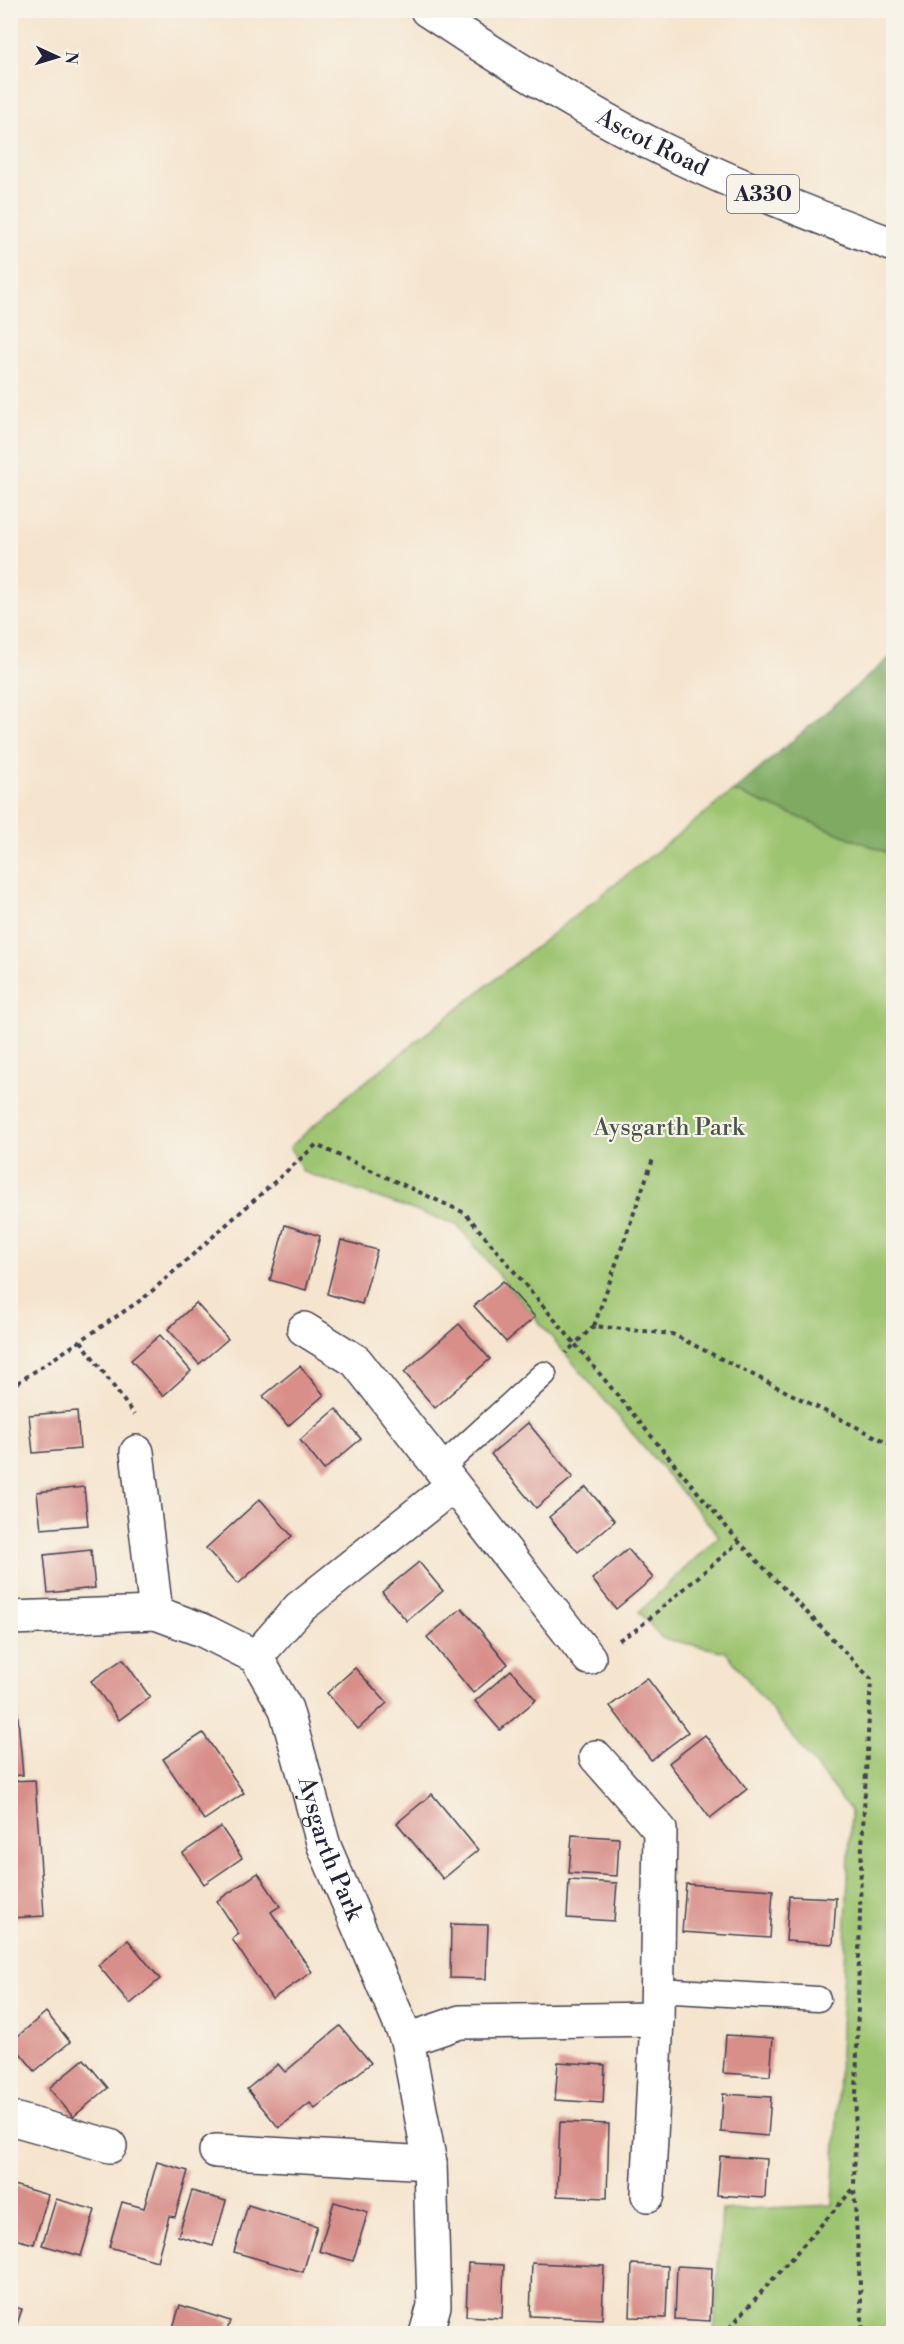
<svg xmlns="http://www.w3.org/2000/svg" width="904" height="2344" font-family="'Libre Bodoni',serif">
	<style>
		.green { fill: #9dc46f; stroke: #607355; stroke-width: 1.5 }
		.forest { fill: #7eaa62; stroke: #50664e; stroke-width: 1.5 }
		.building { fill: #d88e89 }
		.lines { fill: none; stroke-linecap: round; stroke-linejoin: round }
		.lane-casing { stroke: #423f51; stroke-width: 27 }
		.street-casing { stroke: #423f51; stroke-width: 36 }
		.primary-casing { stroke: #423f51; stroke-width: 36 }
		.path { stroke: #423f51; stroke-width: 4; stroke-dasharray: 4.5 4.5; stroke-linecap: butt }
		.lane { stroke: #fff; stroke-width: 24 }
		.street { stroke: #fff; stroke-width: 33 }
		.primary { stroke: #fff; stroke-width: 33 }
		.labels { text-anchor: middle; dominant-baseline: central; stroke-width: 4.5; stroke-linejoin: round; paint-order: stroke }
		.shield { fill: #f7f3e8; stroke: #62616f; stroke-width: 1.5 }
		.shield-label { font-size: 22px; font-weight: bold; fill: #22223b }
		.street-label { font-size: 24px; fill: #22223b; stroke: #f7f3e8 }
		.park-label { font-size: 24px; fill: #47534b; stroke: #f7f3e8 }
	</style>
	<rect width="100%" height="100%" fill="#f7f3e8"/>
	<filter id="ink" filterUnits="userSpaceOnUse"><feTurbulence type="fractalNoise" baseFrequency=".0167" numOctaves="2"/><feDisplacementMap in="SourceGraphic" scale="12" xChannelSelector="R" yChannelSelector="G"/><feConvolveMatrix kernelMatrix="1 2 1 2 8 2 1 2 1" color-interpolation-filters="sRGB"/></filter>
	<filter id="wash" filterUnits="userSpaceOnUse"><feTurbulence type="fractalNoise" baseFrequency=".008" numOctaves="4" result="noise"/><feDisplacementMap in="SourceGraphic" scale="24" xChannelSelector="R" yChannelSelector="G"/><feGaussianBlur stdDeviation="1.35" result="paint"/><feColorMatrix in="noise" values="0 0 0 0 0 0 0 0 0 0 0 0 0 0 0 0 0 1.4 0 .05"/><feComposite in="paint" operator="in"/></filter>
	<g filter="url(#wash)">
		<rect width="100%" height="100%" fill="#f5e5cf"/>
		<path class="green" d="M 733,791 L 893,855 L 893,2333 L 714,2333 L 722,2210 L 833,2205 L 851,1811 L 726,1652 L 662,1638 L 639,1612 L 719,1536 L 457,1225 L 303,1172 L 290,1147 L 346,1097 Z"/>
		<path class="forest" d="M 893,655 L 893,855 L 733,791 L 734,791 Z"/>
		<g id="blocks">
			<g class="building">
				<path d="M 285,1225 L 320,1236 L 306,1290 L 270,1280 Z"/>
				<path d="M 341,1240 L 377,1250 L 362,1304 L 327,1294 Z"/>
				<path d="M 503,1281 L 535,1317 L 506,1342 L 474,1306 Z"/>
				<path d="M 196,1303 L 228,1339 L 199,1364 L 168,1329 Z"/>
				<path d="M 459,1324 L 490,1359 L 435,1408 L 404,1372 Z"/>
				<path d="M 160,1335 L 191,1371 L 163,1396 L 131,1360 Z"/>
				<path d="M 300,1366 L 324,1395 L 288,1426 L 263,1396 Z"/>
				<path d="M 336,1409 L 361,1439 L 324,1470 L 300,1440 Z"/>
				<path d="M 77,1411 L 80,1449 L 33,1453 L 29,1415 Z"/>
				<path d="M 528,1423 L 573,1477 L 536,1508 L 491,1454 Z"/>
				<path d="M 84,1487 L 88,1525 L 41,1529 L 37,1492 Z"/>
				<path d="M 586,1487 L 615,1521 L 578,1552 L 549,1517 Z"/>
				<path d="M 260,1499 L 292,1536 L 238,1584 L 206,1548 Z"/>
				<path d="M 628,1549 L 653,1578 L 616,1609 L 592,1579 Z"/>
				<path d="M 91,1550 L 95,1588 L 48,1593 L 44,1555 Z"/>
				<path d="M 419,1562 L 443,1591 L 407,1621 L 382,1592 Z"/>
				<path d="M 462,1608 L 508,1664 L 473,1693 L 427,1637 Z"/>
				<path d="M 123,1659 L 150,1697 L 119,1720 L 91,1681 Z"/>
				<path d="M 13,1662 L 23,1775 L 10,1776 L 10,1663 Z"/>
				<path d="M 355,1668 L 387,1703 L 358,1729 L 327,1693 Z"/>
				<path d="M 511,1670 L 536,1700 L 500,1730 L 475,1701 Z"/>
				<path d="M 647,1678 L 688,1732 L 651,1760 L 610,1706 Z"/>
				<path d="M 203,1733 L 244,1793 L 204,1820 L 163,1759 Z"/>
				<path d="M 705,1735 L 747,1789 L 710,1818 L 669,1763 Z"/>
				<path d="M 35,1780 L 44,1916 L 10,1918 L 10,1781 Z"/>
				<path d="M 432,1794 L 478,1850 L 443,1879 L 397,1823 Z"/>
				<path d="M 221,1827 L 242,1858 L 204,1884 L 183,1853 Z"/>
				<path d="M 572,1835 L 619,1838 L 617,1876 L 569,1873 Z"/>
				<path d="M 258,1873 L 280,1906 L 271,1912 L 312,1972 L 272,1999 L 232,1939 L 239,1934 L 217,1901 Z"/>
				<path d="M 569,1880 L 617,1883 L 614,1921 L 567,1918 Z"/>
				<path d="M 686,1884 L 773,1890 L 770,1938 L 682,1932 Z"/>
				<path d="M 789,1896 L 836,1898 L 833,1944 L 786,1941 Z"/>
				<path d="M 451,1924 L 488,1925 L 486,1979 L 450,1978 Z"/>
				<path d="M 128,1940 L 160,1979 L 130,2004 L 98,1965 Z"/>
				<path d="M 46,2012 L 70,2042 L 35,2071 L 11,2042 Z"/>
				<path d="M 340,2026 L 371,2063 L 315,2109 L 310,2103 L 279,2128 L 247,2089 L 278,2064 L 285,2072 Z"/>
				<path d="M 726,2035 L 773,2038 L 770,2076 L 723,2073 Z"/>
				<path d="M 84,2059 L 108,2088 L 73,2117 L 49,2088 Z"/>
				<path d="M 558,2062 L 605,2065 L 603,2103 L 555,2100 Z"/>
				<path d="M 723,2094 L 771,2097 L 768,2136 L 721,2132 Z"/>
				<path d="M 560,2122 L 609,2124 L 607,2198 L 557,2196 Z"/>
				<path d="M 720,2156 L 767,2159 L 765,2198 L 717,2195 Z"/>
				<path d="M 157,2162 L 188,2171 L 175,2217 L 169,2216 L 157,2261 L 109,2247 L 122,2202 L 144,2208 Z"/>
				<path d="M 10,2184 L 48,2195 L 34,2244 L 10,2238 Z"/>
				<path d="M 192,2191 L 226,2201 L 213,2246 L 178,2236 Z"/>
				<path d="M 56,2199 L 95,2210 L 81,2256 L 42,2245 Z"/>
				<path d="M 334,2202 L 368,2212 L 353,2261 L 319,2251 Z"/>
				<path d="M 248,2205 L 317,2226 L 303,2272 L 234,2252 Z"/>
				<path d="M 468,2263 L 504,2265 L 502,2318 L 466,2316 Z"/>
				<path d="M 532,2263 L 604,2266 L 602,2319 L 530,2316 Z"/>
				<path d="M 632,2264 L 668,2266 L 666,2318 L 630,2317 Z"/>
				<path d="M 677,2266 L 712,2268 L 710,2321 L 675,2319 Z"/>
				<path d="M 180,2305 L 230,2321 L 226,2334 L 171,2334 Z"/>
				<path d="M 10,2306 L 22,2309 L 14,2334 L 10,2334 Z"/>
			</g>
		</g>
	</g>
	<g filter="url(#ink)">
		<use href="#blocks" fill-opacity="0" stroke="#423f51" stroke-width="1.5"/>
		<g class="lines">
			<defs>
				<g id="lane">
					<path d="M 440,1469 L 544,1374"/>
					<path d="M 657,1990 L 818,1999"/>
				</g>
				<g id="street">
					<path d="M 304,1329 L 356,1361 L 589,1658"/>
					<path d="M 137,1452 L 156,1613"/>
					<path id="s1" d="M 10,1618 L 156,1613 L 202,1630 L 256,1657 L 286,1709 L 324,1846 L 407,2040 L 430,2163 L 434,2306 L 426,2334"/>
					<path d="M 256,1657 L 299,1608 L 452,1486"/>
					<path d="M 596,1757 L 660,1830 L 657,2019 L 648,2195"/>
					<path d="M 407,2040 L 460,2022 L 657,2019"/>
					<path d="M 10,2118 L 110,2146"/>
					<path d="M 216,2151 L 430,2163"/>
				</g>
				<g id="primary">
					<path id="s2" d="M 427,10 C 494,55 563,97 634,135 C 717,178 806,213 894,245"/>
				</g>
			</defs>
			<use href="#lane" class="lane-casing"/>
			<use href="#street" class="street-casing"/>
			<use href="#primary" class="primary-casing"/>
			<g class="path">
				<path d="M 594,1326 L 653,1159"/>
				<path d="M 81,1341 L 134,1415"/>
				<path d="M 10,1388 L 144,1298 L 316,1145 L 465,1213 L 575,1344 L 566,1353"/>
				<path d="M 739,1542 L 575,1344 L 594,1326 L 672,1334 L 894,1446"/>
				<path d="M 619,1640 L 637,1629 L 739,1542 L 871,1679 L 861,1865 L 854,2188"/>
				<path d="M 724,2334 L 854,2188 L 863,2334"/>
			</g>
			<use href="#lane" class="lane"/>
			<use href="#street" class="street"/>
			<use href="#primary" class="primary"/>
		</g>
	</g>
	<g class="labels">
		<rect class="shield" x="727" y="175" width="72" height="38" rx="4.5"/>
		<g class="shield-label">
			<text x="763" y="194">A330</text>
		</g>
		<g class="street-label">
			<text stroke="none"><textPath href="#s2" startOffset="262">Ascot Road</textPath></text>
			<text stroke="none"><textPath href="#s1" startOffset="462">Aysgarth Park</textPath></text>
		</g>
		<g class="park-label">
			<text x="669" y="1128">Aysgarth Park</text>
		</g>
	</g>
	<rect width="904" height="2344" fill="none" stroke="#f7f3e8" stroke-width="36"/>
	<g transform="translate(57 57) rotate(94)" stroke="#f7f3e8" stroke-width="4.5" paint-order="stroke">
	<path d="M0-4.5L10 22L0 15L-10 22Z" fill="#22223b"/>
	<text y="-9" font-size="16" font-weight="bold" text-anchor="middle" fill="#22223b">N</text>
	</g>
</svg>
